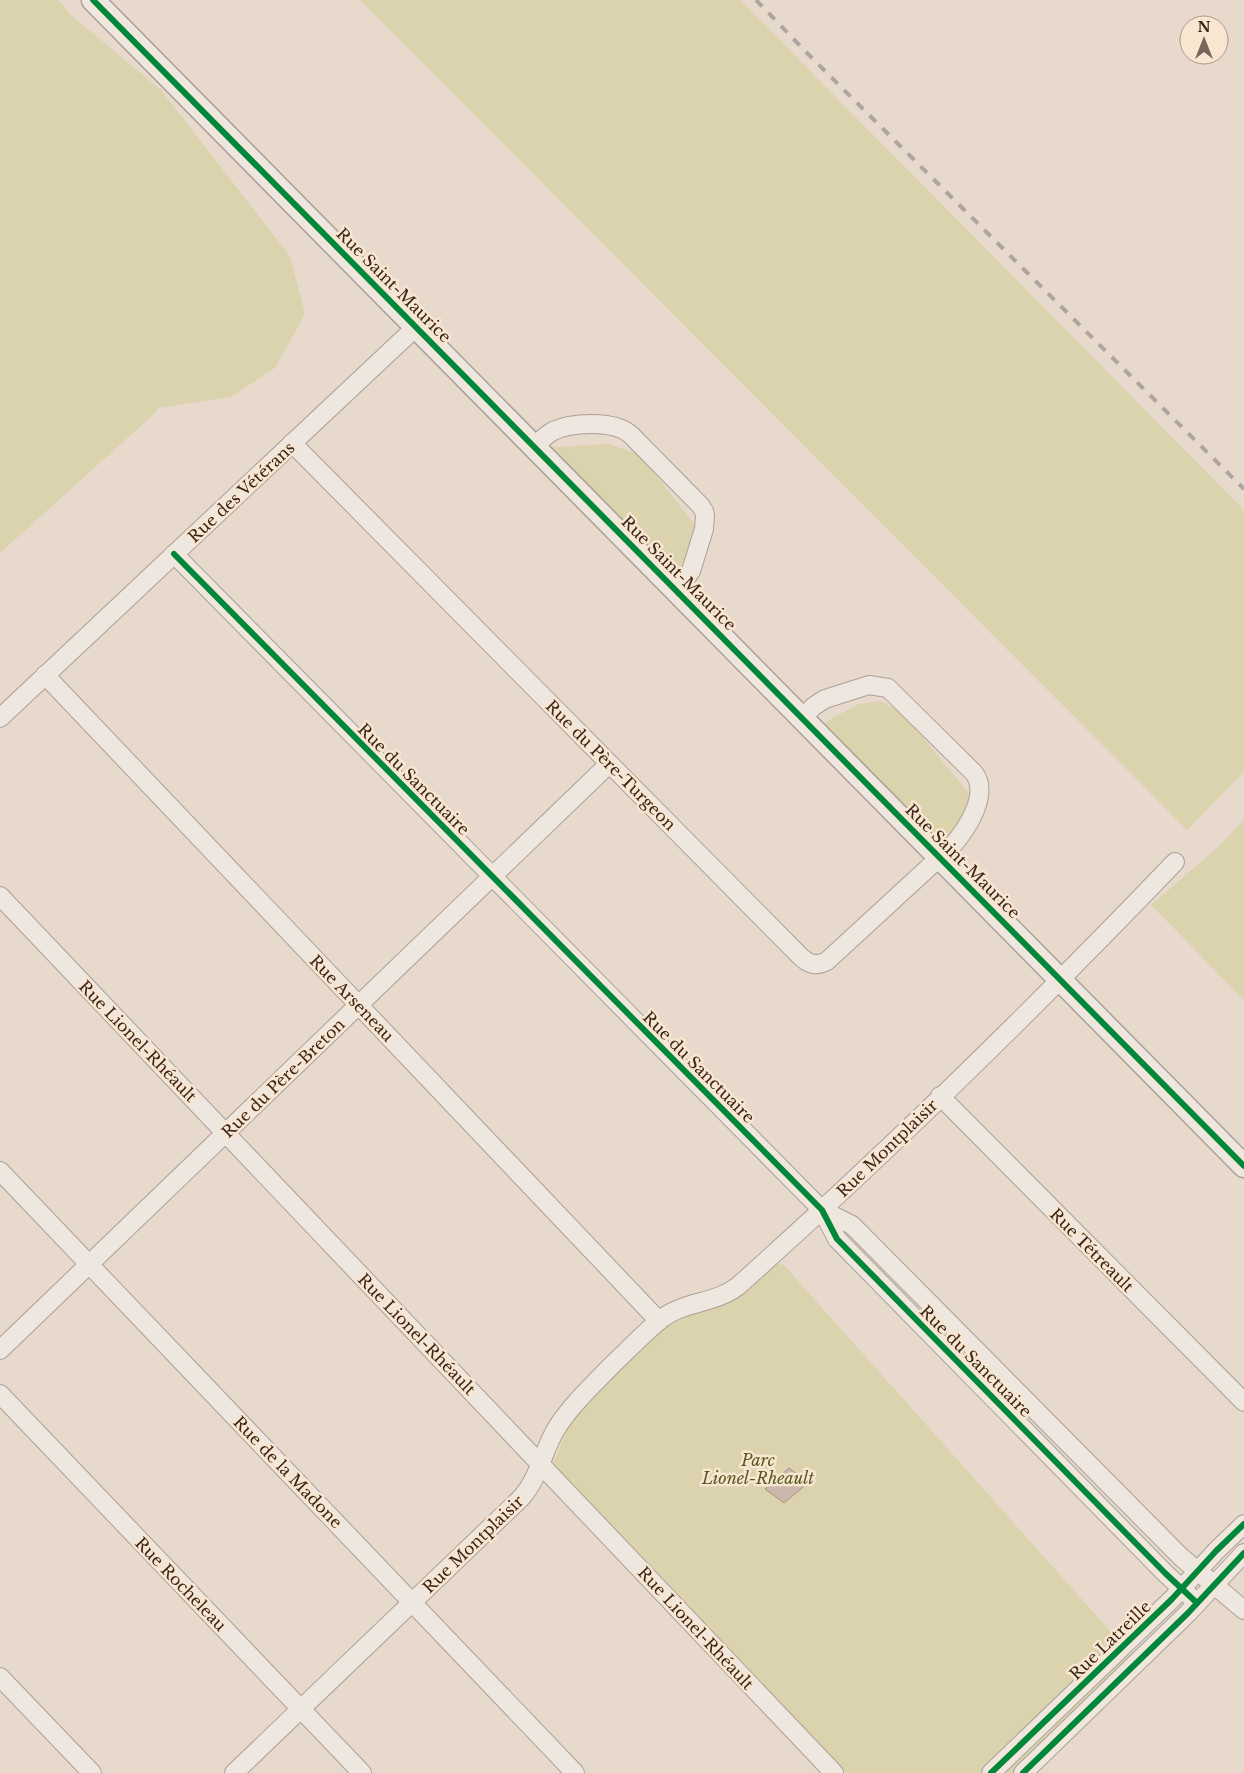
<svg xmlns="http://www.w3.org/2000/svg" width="1244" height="1773" font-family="'Libre Baskerville',serif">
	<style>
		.green { fill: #dbd3ad }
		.building { fill: #cbb7ac; stroke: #a7958b }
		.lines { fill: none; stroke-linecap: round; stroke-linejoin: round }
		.minor-casing { stroke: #ac9f96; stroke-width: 20 }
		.tertiary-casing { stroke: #ac9f96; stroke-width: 25 }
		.minor { stroke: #eee7df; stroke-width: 18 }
		.tertiary { stroke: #eee7df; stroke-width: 22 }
		.rail { stroke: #ada59f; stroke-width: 4; stroke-dasharray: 9 9; stroke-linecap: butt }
		.cycleway-casing { stroke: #f8e6d1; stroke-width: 9 }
		.cycleway { stroke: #00873e; stroke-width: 6 }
		.labels { text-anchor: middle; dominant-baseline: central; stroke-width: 5; stroke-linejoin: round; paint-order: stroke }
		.street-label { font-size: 16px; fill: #3b251c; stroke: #f8e6d1 }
		.park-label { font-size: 16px; font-style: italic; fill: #555921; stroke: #f8e6d1 }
	</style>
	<rect width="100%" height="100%" fill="#e7dacc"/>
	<g class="green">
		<path d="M 0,0 L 58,0 L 72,16 L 161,90 L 290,256 L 305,314 L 275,368 L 231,397 L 158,408 L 153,415 L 0,553 Z"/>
		<path d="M 360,0 L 740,0 L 1244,510 L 1244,772 L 1187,830 Z"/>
		<path d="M 609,444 L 640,455 L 703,535 L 683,587 L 540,448 Z"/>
		<path d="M 879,701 L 900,710 L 972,797 L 950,849 L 822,724 L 856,705 Z"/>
		<path d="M 1244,820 L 1244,1000 L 1151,905 L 1218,847 Z"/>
		<path d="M 783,1264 L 1136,1660 L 1021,1773 L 838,1773 L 552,1466 L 576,1407 L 661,1322 L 766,1266 Z"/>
	</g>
	<path class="building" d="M 789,1468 L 808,1483 L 784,1503 L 765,1489 Z"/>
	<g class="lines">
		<defs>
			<g id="minor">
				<path d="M 292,443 L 802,958 C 810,965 818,966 827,961 L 952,846 C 967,829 990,794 974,773 L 888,688 L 869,685 L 825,699 L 814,706 L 802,718"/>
				<path d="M 535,446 C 540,441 546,435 553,431 C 572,422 615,420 631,435 L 700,505 L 704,511 L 705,516 L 704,529 L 691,571 L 677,590"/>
				<path d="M 174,554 L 822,1210 L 837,1239 L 1165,1573 L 1197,1603"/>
				<path d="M 45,675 L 659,1321"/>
				<path d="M 0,718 L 416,327"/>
				<path d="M 0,896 L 834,1773"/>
				<path d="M 940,1096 L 1244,1402"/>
				<path d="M 0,1171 L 575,1773"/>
				<path d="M 822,1210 L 852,1225 L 1181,1557 L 1244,1610"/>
				<path d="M 0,1350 L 609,764"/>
				<path d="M 0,1394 L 362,1773"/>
				<path d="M 0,1677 L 92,1773"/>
				<path d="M 234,1773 L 522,1497 C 539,1477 543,1451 556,1429 C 571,1405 592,1386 611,1366 C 628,1350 644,1333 661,1319 C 684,1301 715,1304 738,1286 C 889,1151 1035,1008 1175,862"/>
				<path d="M 991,1773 L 1172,1599 L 1216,1551 L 1244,1524"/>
				<path d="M 1023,1773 L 1188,1613 L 1244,1553"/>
			</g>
			<path id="tertiary" d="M 93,0 L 1244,1166"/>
		</defs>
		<use href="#minor" class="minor-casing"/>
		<use href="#tertiary" class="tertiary-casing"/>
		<use href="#minor" class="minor"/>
		<use href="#tertiary" class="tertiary"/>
		<path class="rail" d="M 756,0 L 807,53 L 1244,489"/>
		<defs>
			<g id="cycleway">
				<path d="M 93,0 L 1244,1166"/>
				<path d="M 174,554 L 822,1210 L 837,1239 L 1165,1573 L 1197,1603"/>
				<path d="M 991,1773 L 1172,1599 L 1216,1551 L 1244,1524"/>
				<path d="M 1023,1773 L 1188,1613 L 1244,1553"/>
			</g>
		</defs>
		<use href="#cycleway" class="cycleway-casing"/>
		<use href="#cycleway" class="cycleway"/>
	</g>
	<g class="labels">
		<g class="street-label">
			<text transform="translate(394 285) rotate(45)">Rue Saint-Maurice</text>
			<text transform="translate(241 492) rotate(-43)">Rue des Vétérans</text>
			<text transform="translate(679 573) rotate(45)">Rue Saint-Maurice</text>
			<text transform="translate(611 765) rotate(45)">Rue du Père-Turgeon</text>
			<text transform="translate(414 779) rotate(45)">Rue du Sanctuaire</text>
			<text transform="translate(963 861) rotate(45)">Rue Saint-Maurice</text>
			<text transform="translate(352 998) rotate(46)">Rue Arseneau</text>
			<text transform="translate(138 1041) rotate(46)">Rue Lionel-Rhéault</text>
			<text transform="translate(699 1067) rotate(45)">Rue du Sanctuaire</text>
			<text transform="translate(283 1078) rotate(-44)">Rue du Père-Breton</text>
			<text transform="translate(887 1148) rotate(-44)">Rue Montplaisir</text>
			<text transform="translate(1092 1250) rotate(45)">Rue Tétreault</text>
			<text transform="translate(417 1334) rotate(46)">Rue Lionel-Rhéault</text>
			<text transform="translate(976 1361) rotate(45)">Rue du Sanctuaire</text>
			<text transform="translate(288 1472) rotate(46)">Rue de la Madone</text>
			<text transform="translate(473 1544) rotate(-44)">Rue Montplaisir</text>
			<text transform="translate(181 1584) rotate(46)">Rue Rocheleau</text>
			<text transform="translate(696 1628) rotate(47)">Rue Lionel-Rhéault</text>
			<text transform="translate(1110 1640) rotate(-44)">Rue Latreille</text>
		</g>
		<g class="park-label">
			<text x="758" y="1460">Parc<tspan x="758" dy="18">Lionel-Rheault</tspan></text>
		</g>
	</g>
	<g transform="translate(1204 40)"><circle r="24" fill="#f8e6d1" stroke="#ac9989"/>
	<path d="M0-4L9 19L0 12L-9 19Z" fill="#77645a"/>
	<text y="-8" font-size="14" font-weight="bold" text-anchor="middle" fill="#3b251c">N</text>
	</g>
</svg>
